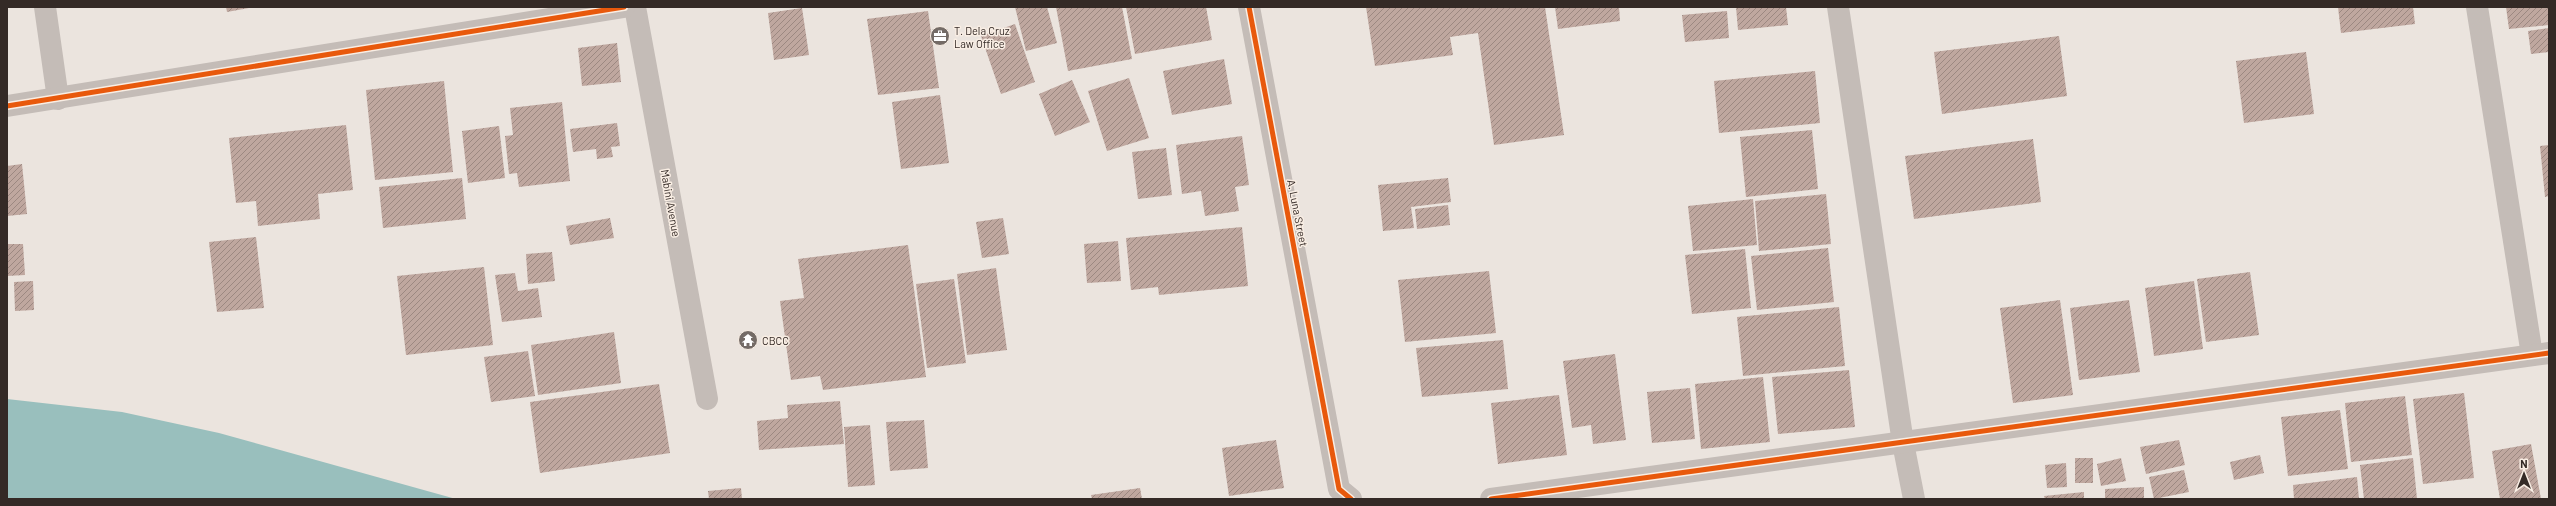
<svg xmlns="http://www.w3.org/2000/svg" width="2556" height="506" font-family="Barlow,sans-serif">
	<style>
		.water { fill: #99bfbd }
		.building { fill: url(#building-hatch) }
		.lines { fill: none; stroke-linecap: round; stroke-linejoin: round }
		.minor { stroke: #c4bcb7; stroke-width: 22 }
		.cycleway-casing { stroke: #f9eee4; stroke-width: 8 }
		.cycleway { stroke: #e8590c; stroke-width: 5 }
		.labels { text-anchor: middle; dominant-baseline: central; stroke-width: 3; stroke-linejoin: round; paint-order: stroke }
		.poi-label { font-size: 11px; fill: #342a26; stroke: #f9eee4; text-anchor: start }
		.street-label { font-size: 11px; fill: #342a26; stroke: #f9eee4 }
	</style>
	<defs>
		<pattern id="building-hatch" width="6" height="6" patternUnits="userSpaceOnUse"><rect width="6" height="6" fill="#bfa79f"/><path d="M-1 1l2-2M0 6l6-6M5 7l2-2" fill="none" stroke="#9c8881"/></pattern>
	</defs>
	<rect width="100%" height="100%" fill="#ebe4de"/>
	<path class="water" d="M 7,399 L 122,412 L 219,433 L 456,499 L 7,499 Z"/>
	<g class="building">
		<path d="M 226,7 L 248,7 L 249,8 L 227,12 Z"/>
		<path d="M 1015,7 L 1047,7 L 1057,43 L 1026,51 Z"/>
		<path d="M 1056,7 L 1122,7 L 1132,59 L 1068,71 Z"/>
		<path d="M 1126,7 L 1206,7 L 1212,40 L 1135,54 Z"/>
		<path d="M 1366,7 L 1545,7 L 1564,135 L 1494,145 L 1478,33 L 1450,37 L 1453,55 L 1375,66 Z"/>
		<path d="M 1555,7 L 1619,7 L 1620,21 L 1558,29 Z"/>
		<path d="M 1736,7 L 1786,7 L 1788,25 L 1738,30 Z"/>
		<path d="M 2338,7 L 2413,7 L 2415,24 L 2341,33 Z"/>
		<path d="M 2506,7 L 2549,7 L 2549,25 L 2509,29 Z"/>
		<path d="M 802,8 L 809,55 L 774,60 L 768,13 Z"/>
		<path d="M 928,11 L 939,88 L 878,95 L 867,19 Z"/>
		<path d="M 1727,11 L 1729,38 L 1685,42 L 1682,15 Z"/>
		<path d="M 1015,24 L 1035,82 L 1001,94 L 981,36 Z"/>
		<path d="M 2549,28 L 2549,52 L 2531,54 L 2528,31 Z"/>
		<path d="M 2059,36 L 2067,96 L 1942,114 L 1934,52 Z"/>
		<path d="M 617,43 L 621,82 L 582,86 L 578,48 Z"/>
		<path d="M 2306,52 L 2314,114 L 2244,123 L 2236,61 Z"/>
		<path d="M 1224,59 L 1232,104 L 1172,115 L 1163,71 Z"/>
		<path d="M 1815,71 L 1820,123 L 1719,133 L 1714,81 Z"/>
		<path d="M 1129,78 L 1149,138 L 1107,151 L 1088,91 Z"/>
		<path d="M 1072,80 L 1090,122 L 1055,136 L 1039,94 Z"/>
		<path d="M 444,81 L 453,172 L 375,180 L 366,90 Z"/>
		<path d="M 940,95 L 949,163 L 901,169 L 892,102 Z"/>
		<path d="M 562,102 L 570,181 L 519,187 L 517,173 L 509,174 L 505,136 L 513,135 L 510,108 Z"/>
		<path d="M 617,123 L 620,146 L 611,147 L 613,157 L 597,159 L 596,149 L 573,152 L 570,129 Z"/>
		<path d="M 346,125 L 353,190 L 318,194 L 320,219 L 258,226 L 256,201 L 236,203 L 229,138 Z"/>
		<path d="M 499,126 L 505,178 L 468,183 L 462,131 Z"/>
		<path d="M 1812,130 L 1818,189 L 1746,197 L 1740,137 Z"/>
		<path d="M 1242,136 L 1249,185 L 1235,187 L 1239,211 L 1205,216 L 1201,191 L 1182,194 L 1176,145 Z"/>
		<path d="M 2033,139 L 2041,202 L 1914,219 L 1905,156 Z"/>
		<path d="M 2549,145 L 2549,196 L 2545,197 L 2540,146 Z"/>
		<path d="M 1166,148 L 1172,195 L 1138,199 L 1132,152 Z"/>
		<path d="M 22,164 L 27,214 L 7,216 L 7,166 Z"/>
		<path d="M 462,178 L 466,219 L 383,228 L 379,187 Z"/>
		<path d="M 1448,178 L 1451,202 L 1411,207 L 1414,228 L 1383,231 L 1378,185 Z"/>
		<path d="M 1826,194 L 1831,244 L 1759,251 L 1755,201 Z"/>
		<path d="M 1753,199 L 1757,245 L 1693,251 L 1688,206 Z"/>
		<path d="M 1448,205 L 1450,225 L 1417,229 L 1415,209 Z"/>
		<path d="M 610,218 L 614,238 L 570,245 L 566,226 Z"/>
		<path d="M 1003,218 L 1009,254 L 982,258 L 976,222 Z"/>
		<path d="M 1242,227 L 1248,286 L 1159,295 L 1158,287 L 1131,290 L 1126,238 Z"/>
		<path d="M 256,237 L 264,308 L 217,312 L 209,242 Z"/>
		<path d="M 1118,241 L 1121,281 L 1087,283 L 1084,244 Z"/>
		<path d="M 7,244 L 23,244 L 25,275 L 7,276 Z"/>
		<path d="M 908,245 L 926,377 L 823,390 L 820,376 L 791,380 L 780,301 L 804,298 L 798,259 Z"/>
		<path d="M 1828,248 L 1834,302 L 1757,310 L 1751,256 Z"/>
		<path d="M 1745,249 L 1751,308 L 1692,314 L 1685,255 Z"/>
		<path d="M 552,252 L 555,281 L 528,284 L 526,254 Z"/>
		<path d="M 484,267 L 493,345 L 406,355 L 397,276 Z"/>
		<path d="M 996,268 L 1007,350 L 967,355 L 957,274 Z"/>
		<path d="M 1489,271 L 1496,333 L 1405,342 L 1398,280 Z"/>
		<path d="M 2250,272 L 2259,335 L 2206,342 L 2197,279 Z"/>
		<path d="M 515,273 L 518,291 L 538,288 L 542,317 L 502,322 L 495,275 Z"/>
		<path d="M 954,279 L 966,363 L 927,368 L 916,284 Z"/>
		<path d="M 33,281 L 34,310 L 15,311 L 14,282 Z"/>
		<path d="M 2194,281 L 2203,349 L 2154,356 L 2145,288 Z"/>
		<path d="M 2060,300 L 2073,395 L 2013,403 L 2000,308 Z"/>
		<path d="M 2129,300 L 2140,372 L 2079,380 L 2070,308 Z"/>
		<path d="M 1839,307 L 1845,366 L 1743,376 L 1737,317 Z"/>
		<path d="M 614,332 L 621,383 L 538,395 L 531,345 Z"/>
		<path d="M 1503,340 L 1508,389 L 1422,397 L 1416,348 Z"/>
		<path d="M 528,351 L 535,396 L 491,402 L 484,357 Z"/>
		<path d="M 1615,354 L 1626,440 L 1593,444 L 1591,425 L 1572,428 L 1563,361 Z"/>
		<path d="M 1849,370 L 1855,427 L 1778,434 L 1772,377 Z"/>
		<path d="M 1763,377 L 1770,442 L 1701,449 L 1695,384 Z"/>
		<path d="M 659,384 L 670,453 L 540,473 L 530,402 Z"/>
		<path d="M 1690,388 L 1695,439 L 1652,443 L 1647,392 Z"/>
		<path d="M 2464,393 L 2474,478 L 2423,484 L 2413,399 Z"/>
		<path d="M 1559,395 L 1567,455 L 1498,464 L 1491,403 Z"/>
		<path d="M 2405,396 L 2412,455 L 2351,462 L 2345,403 Z"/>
		<path d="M 840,401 L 844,444 L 759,450 L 757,421 L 788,418 L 787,405 Z"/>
		<path d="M 2340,410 L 2348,469 L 2288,476 L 2281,417 Z"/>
		<path d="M 924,420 L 928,468 L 890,471 L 886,422 Z"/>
		<path d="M 870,425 L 875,485 L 848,487 L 844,427 Z"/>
		<path d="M 1276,440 L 1284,488 L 1229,496 L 1222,448 Z"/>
		<path d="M 2179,440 L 2185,465 L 2146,474 L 2140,447 Z"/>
		<path d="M 2531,444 L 2541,499 L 2500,499 L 2492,451 Z"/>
		<path d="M 2260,455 L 2264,473 L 2234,480 L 2230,462 Z"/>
		<rect x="2075" y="458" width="18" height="25"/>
		<path d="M 2121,458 L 2126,481 L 2101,486 L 2097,464 Z"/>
		<path d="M 2413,458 L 2417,499 L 2364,499 L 2360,465 Z"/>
		<path d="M 2066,463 L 2067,487 L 2047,488 L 2045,465 Z"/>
		<path d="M 2184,470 L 2189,492 L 2154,499 L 2149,477 Z"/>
		<path d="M 2357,477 L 2359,499 L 2294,499 L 2293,485 Z"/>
		<path d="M 2144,487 L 2144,499 L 2105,499 L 2105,489 Z"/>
		<path d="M 741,488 L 742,499 L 709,499 L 708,491 Z"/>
		<path d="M 1140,488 L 1142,499 L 1092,499 L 1091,495 Z"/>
		<path d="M 2084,492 L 2084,499 L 2045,499 L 2044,496 Z"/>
	</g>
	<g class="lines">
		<g class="minor">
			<path d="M 45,7 L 58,99"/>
			<path d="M 635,7 L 707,399"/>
			<path d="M 1249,7 L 1339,489 L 1351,499"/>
			<path d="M 1838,7 L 1903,443 L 1914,499"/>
			<path d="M 2477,7 L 2532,355"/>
			<path d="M 7,106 L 624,7"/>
			<path d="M 1491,499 L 2549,353"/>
		</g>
		<defs>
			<g id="cycleway">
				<path d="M 1249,7 L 1339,489 L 1351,499"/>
				<path d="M 7,106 L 624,7"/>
				<path d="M 1491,499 L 2549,353"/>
			</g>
		</defs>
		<use href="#cycleway" class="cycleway-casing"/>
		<use href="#cycleway" class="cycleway"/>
	</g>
	<defs>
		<symbol id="office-disc" viewBox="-11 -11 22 22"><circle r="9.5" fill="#746b66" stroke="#f9eee4"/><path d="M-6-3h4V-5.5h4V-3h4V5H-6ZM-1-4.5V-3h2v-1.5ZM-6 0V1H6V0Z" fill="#fff"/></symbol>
		<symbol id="temple-disc" viewBox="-11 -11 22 22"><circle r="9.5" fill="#746b66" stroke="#f9eee4"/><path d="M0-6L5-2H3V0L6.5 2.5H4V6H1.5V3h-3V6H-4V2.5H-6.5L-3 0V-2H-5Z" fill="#fff"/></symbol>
	</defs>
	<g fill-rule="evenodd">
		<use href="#office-disc" x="929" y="25" width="22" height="22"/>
		<use href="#temple-disc" x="737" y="329" width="22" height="22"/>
	</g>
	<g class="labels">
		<g class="poi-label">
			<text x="954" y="30">T. Dela Cruz<tspan x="954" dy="13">Law Office</tspan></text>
			<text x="762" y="340">CBCC</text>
		</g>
		<g class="street-label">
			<text transform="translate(671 203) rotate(80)">Mabini Avenue</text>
			<text transform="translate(1298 213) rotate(79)">A. Luna Street</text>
		</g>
	</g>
	<rect width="2556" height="506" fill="none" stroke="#342a26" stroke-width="16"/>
	<g transform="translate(2524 474)" stroke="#f9eee4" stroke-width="3" paint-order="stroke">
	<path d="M0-3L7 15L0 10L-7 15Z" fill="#342a26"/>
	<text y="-6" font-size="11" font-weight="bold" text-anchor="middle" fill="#342a26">N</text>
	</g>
</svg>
